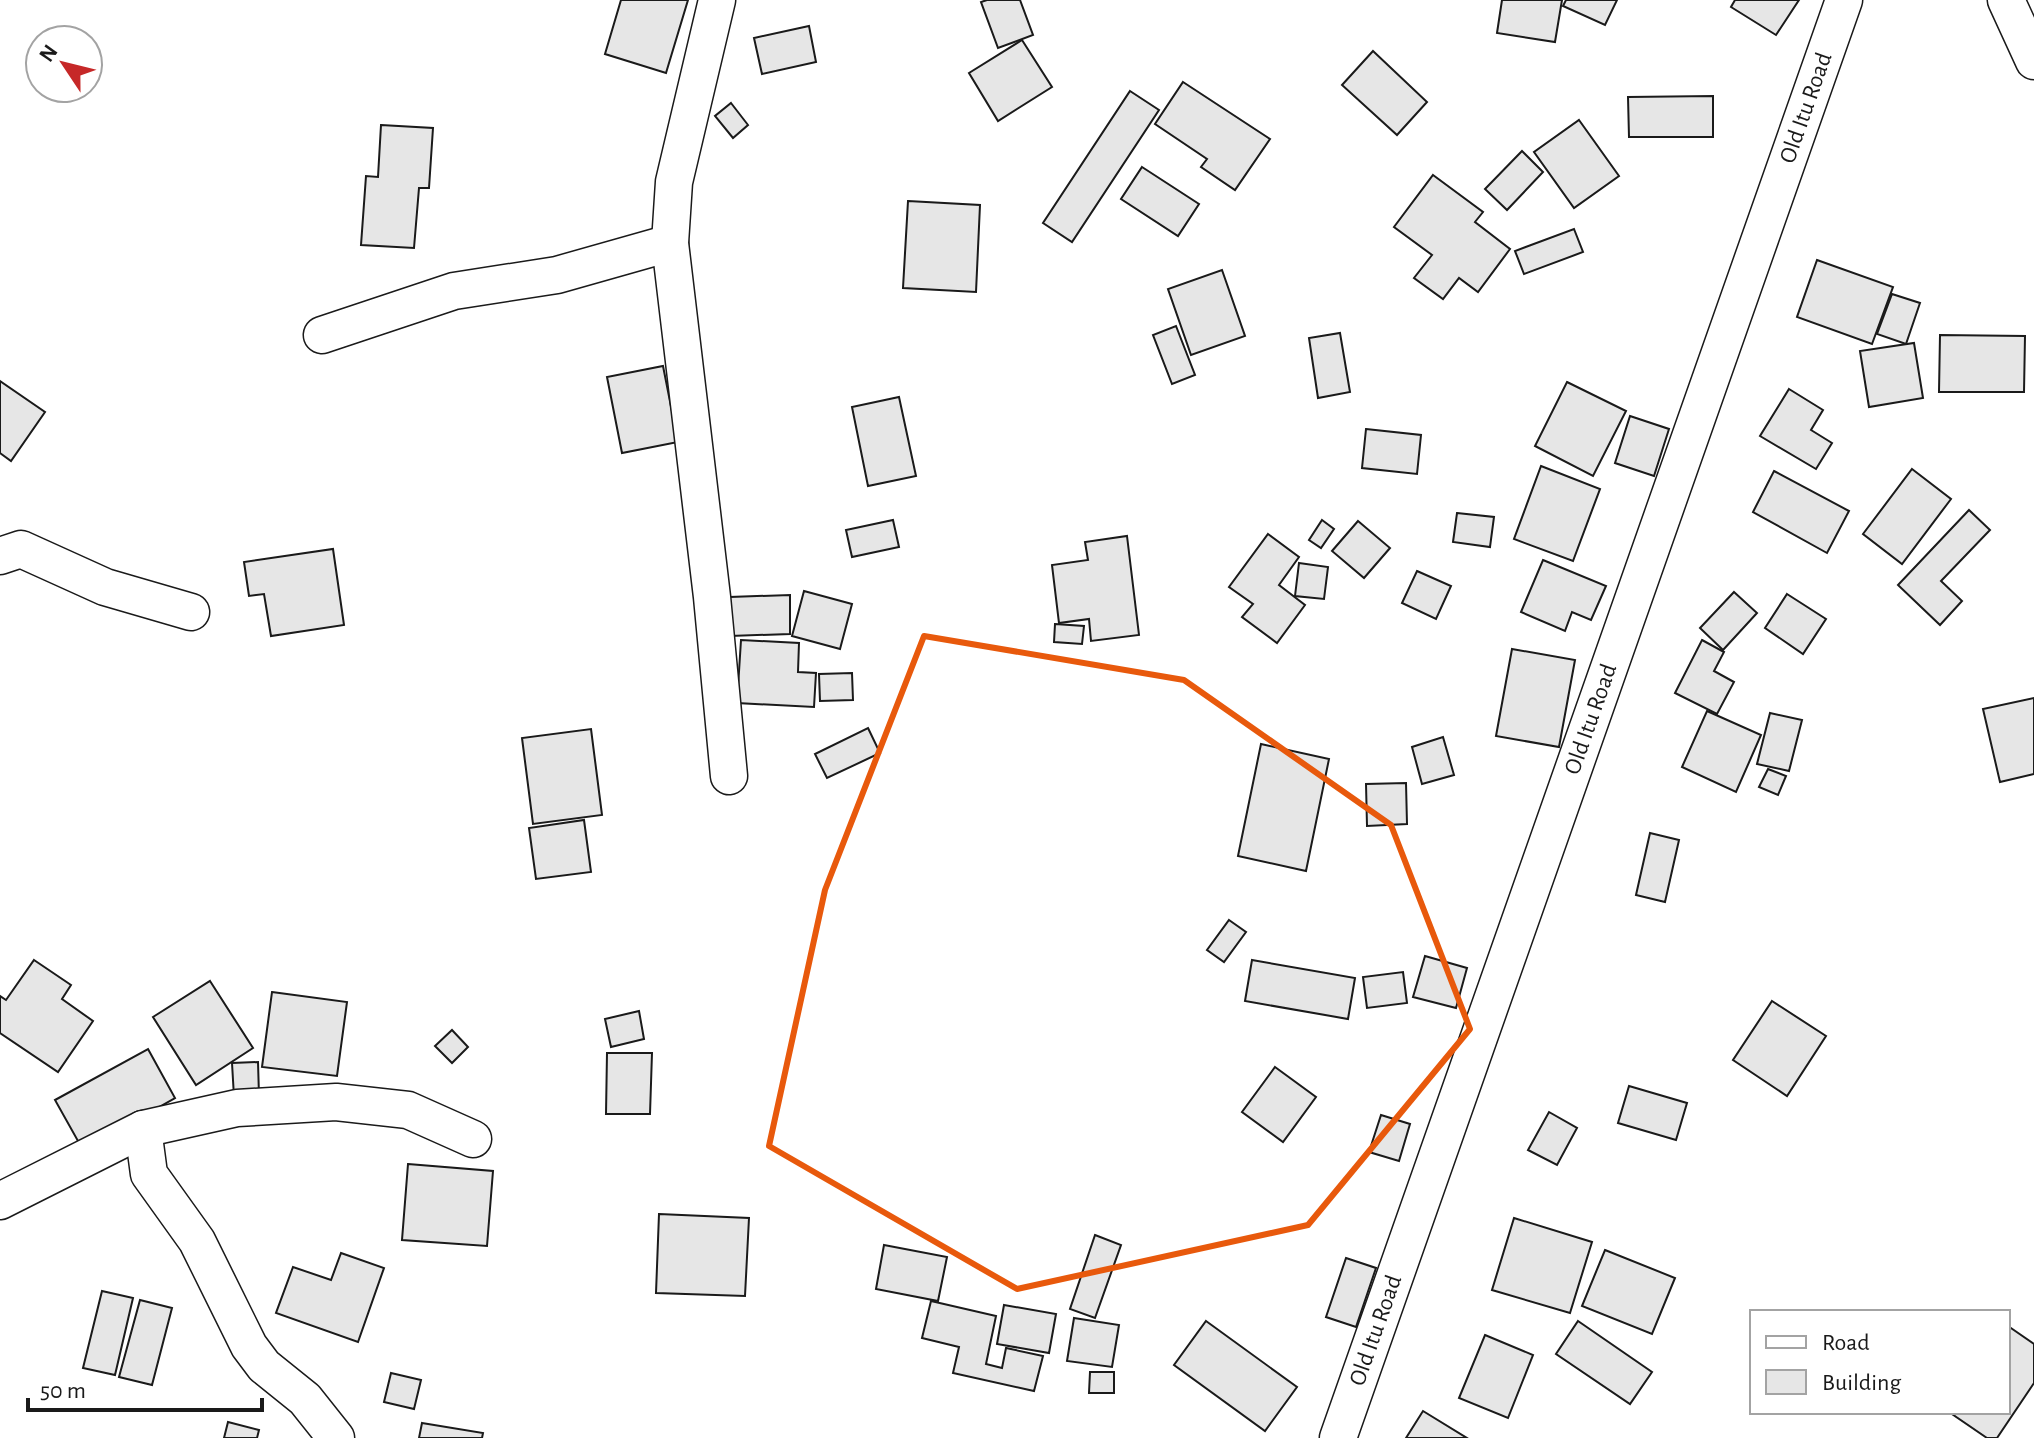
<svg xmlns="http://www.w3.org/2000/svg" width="2034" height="1438" font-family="'Alegreya Sans',sans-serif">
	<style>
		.building { fill: #e6e6e6; stroke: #1a1a1a; stroke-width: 2 }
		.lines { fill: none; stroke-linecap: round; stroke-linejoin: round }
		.minor-casing { stroke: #1a1a1a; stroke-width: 39 }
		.minor { stroke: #fff; stroke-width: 36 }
		.marked { fill: none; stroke: #e8590c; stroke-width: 6; stroke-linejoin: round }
		.labels { text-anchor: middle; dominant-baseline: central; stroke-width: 6; stroke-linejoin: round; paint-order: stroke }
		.street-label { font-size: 24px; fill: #1a1a1a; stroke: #fff }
	</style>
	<rect width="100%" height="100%" fill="#fff"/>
	<g class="building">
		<path d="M 621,0 L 688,0 L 666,73 L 605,54 Z"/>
		<path d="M 987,0 L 1020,0 L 1033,35 L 998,48 L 981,2 Z"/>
		<path d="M 1502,0 L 1562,0 L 1555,42 L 1497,33 Z"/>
		<path d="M 1566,0 L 1617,0 L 1605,25 L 1563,6 Z"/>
		<path d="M 1735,0 L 1799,0 L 1776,35 L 1731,7 Z"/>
		<path d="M 809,26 L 816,62 L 762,74 L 754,38 Z"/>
		<path d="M 1022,40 L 1052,87 L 998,121 L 969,73 Z"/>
		<path d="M 1373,51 L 1427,102 L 1397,135 L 1342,85 Z"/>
		<path d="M 1183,82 L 1270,139 L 1235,190 L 1201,167 L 1207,159 L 1155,124 Z"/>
		<path d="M 1130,91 L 1159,110 L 1072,242 L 1043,223 Z"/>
		<path d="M 1713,96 L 1713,137 L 1629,137 L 1628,97 Z"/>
		<path d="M 731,103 L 748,125 L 733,138 L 715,116 Z"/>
		<path d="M 1579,120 L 1619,176 L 1574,208 L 1534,152 Z"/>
		<path d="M 381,125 L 433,128 L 429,188 L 419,188 L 414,248 L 361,245 L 366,176 L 378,177 Z"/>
		<path d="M 1522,151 L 1543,172 L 1507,210 L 1485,189 Z"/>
		<path d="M 1142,167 L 1199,204 L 1178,236 L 1121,199 Z"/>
		<path d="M 1433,175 L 1483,212 L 1475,222 L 1510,249 L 1478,292 L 1459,278 L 1443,299 L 1414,278 L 1432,255 L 1394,227 Z"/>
		<path d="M 908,201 L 980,205 L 976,292 L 903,288 Z"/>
		<path d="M 1574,229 L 1583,252 L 1524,274 L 1515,251 Z"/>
		<path d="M 1817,260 L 1893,287 L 1872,344 L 1797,317 Z"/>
		<path d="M 1222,270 L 1245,336 L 1191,355 L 1168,289 Z"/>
		<path d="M 1892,294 L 1920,303 L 1906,344 L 1877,334 Z"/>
		<path d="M 1176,326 L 1195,375 L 1172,384 L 1153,335 Z"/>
		<path d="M 1340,333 L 1350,392 L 1318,398 L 1309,338 Z"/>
		<path d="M 1940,335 L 2025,336 L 2024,392 L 1939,392 Z"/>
		<path d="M 1914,343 L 1923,398 L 1869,407 L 1860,351 Z"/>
		<path d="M 663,366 L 678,442 L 622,453 L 607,377 Z"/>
		<path d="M 0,381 L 45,412 L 11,461 L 0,453 Z"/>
		<path d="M 1567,382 L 1626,411 L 1593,476 L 1535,446 Z"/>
		<path d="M 1789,389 L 1823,410 L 1811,430 L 1832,443 L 1816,469 L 1760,436 Z"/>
		<path d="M 899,397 L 916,476 L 868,486 L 852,407 Z"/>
		<path d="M 1630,416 L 1669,429 L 1654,476 L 1615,463 Z"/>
		<path d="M 1366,429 L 1421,435 L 1417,474 L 1362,468 Z"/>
		<path d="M 1541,466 L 1600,489 L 1573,561 L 1514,539 Z"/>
		<path d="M 1912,469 L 1951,499 L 1902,564 L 1863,534 Z"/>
		<path d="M 1774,471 L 1849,511 L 1827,553 L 1753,512 Z"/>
		<path d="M 1969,510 L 1990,530 L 1941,581 L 1962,601 L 1940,625 L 1898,585 Z"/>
		<path d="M 1457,513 L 1494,517 L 1490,547 L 1453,542 Z"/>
		<path d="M 893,520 L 899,547 L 852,557 L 846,530 Z"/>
		<path d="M 1322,520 L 1334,529 L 1321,548 L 1309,540 Z"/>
		<path d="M 1358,521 L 1390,548 L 1364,578 L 1332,551 Z"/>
		<path d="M 1268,534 L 1299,557 L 1279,585 L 1305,605 L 1277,643 L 1242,617 L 1253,604 L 1229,587 Z"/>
		<path d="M 1127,536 L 1139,635 L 1091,641 L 1089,619 L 1059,623 L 1052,565 L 1088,560 L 1085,542 Z"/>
		<path d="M 333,549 L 344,625 L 271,636 L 264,594 L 249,596 L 244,562 Z"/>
		<path d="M 1543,560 L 1606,586 L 1591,620 L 1572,612 L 1565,631 L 1521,612 Z"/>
		<path d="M 1299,563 L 1328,567 L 1324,599 L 1295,596 Z"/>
		<path d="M 1417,571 L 1451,586 L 1436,619 L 1402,603 Z"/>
		<path d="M 804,591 L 852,604 L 840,649 L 792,636 Z"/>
		<path d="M 1734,592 L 1757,613 L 1723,650 L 1700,628 Z"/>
		<path d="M 1787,594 L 1826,619 L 1803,654 L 1765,628 Z"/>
		<path d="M 790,595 L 790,634 L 730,636 L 730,597 Z"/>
		<path d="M 1055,624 L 1084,626 L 1082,644 L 1054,642 Z"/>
		<path d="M 741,640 L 799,643 L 798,672 L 816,673 L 814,707 L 737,703 Z"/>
		<path d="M 1702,640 L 1724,652 L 1714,671 L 1734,682 L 1717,714 L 1675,693 Z"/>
		<path d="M 1512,649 L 1575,660 L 1559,747 L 1496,736 Z"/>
		<path d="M 852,673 L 853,700 L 820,701 L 819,674 Z"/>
		<path d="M 2034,698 L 2034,774 L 2000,782 L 1983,709 Z"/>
		<path d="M 1707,711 L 1761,735 L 1736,792 L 1682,767 Z"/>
		<path d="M 1770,713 L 1802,720 L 1789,771 L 1757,764 Z"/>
		<path d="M 868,728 L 880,753 L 827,778 L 815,754 Z"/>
		<path d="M 591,729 L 602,815 L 533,824 L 522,738 Z"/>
		<path d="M 1443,737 L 1454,775 L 1422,784 L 1412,747 Z"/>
		<path d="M 1261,744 L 1329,759 L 1306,871 L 1238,856 Z"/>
		<path d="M 1768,769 L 1786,776 L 1778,795 L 1759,787 Z"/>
		<path d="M 1406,783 L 1407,824 L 1367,826 L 1366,784 Z"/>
		<path d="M 584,820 L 591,872 L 536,879 L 529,828 Z"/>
		<path d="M 1650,833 L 1679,840 L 1665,902 L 1636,895 Z"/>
		<path d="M 1229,920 L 1246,932 L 1224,962 L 1207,950 Z"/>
		<path d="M 1425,956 L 1467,968 L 1456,1008 L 1413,997 Z"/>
		<path d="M 34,960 L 71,985 L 62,999 L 93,1021 L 58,1072 L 0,1033 L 0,996 L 6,1000 Z"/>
		<path d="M 1252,960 L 1355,978 L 1348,1019 L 1245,1001 Z"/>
		<path d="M 1403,972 L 1407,1003 L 1367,1008 L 1363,977 Z"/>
		<path d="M 210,981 L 253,1048 L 196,1085 L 153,1017 Z"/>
		<path d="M 272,992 L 347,1002 L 337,1076 L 262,1067 Z"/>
		<path d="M 1772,1001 L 1826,1036 L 1787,1096 L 1733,1060 Z"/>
		<path d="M 639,1011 L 644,1039 L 611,1047 L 605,1019 Z"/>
		<path d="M 452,1030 L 468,1047 L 452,1063 L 435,1046 Z"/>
		<path d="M 148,1049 L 175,1098 L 83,1150 L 55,1100 Z"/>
		<path d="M 607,1053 L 652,1053 L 650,1114 L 606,1114 Z"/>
		<path d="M 258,1062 L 259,1096 L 234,1097 L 232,1063 Z"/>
		<path d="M 1275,1067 L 1316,1097 L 1283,1142 L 1242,1112 Z"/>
		<path d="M 1629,1086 L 1687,1103 L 1676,1140 L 1618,1123 Z"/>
		<path d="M 1549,1112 L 1577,1128 L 1557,1165 L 1528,1150 Z"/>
		<path d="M 1381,1115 L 1410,1124 L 1399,1161 L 1369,1152 Z"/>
		<path d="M 408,1164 L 493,1171 L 487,1246 L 402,1240 Z"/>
		<path d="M 659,1214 L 749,1218 L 745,1296 L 656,1293 Z"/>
		<path d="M 1514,1218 L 1592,1242 L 1570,1313 L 1492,1290 Z"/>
		<path d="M 1095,1235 L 1121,1245 L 1095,1318 L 1070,1309 Z"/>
		<path d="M 884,1245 L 947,1257 L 938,1301 L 876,1289 Z"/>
		<path d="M 1605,1250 L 1675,1278 L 1652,1334 L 1582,1306 Z"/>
		<path d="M 341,1253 L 384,1268 L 358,1342 L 276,1313 L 293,1267 L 331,1280 Z"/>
		<path d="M 1346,1258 L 1376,1268 L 1356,1327 L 1326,1317 Z"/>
		<path d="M 102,1291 L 133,1298 L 115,1375 L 83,1368 Z"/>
		<path d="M 140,1300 L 172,1308 L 152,1385 L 119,1377 Z"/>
		<path d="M 931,1301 L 996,1316 L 986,1364 L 1002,1368 L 1006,1348 L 1043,1356 L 1034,1391 L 953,1373 L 959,1347 L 922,1338 Z"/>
		<path d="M 1004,1305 L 1056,1314 L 1049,1353 L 997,1344 Z"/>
		<path d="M 1074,1318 L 1119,1325 L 1112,1367 L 1067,1361 Z"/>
		<path d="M 1206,1321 L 1297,1387 L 1265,1431 L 1174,1365 Z"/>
		<path d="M 1578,1321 L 1652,1372 L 1630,1404 L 1556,1354 Z"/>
		<path d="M 2008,1326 L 2034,1344 L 2034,1383 L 1997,1438 L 1987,1438 L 1949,1412 L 2008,1412 Z"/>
		<path d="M 1485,1335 L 1533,1355 L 1508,1418 L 1459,1398 Z"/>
		<path d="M 1090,1372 L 1114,1372 L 1114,1393 L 1089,1393 Z"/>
		<path d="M 391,1373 L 421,1380 L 414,1409 L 384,1402 Z"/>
		<path d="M 1423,1411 L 1467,1438 L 1406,1438 Z"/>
		<path d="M 228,1422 L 259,1430 L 257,1438 L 224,1438 Z"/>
		<path d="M 422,1423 L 483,1433 L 482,1438 L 419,1438 Z"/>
	</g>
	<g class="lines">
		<defs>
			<g id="minor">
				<path d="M 717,0 L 674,182 L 670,243 L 712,597 L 729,776"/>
				<path d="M 2006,0 L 2034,61"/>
				<path d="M 322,335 L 454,291 L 557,275 L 670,243"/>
				<path d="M 0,556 L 21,549 L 105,587 L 191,612"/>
				<path d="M 143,1129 L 149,1174 L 197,1241 L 249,1346 L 264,1366 L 305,1399 L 336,1438"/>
				<path d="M 0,1201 L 143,1129 L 237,1108 L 336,1102 L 408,1110 L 473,1139"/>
				<path id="s1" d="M 1338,1438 L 1844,0"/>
			</g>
		</defs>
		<use href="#minor" class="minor-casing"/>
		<use href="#minor" class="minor"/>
	</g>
	<path class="marked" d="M 924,636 L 1184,680 L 1391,825 L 1470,1029 L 1308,1225 L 1017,1289 L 769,1146 L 825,890 Z"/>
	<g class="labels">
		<g class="street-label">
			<text stroke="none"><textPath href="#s1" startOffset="1410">Old Itu Road</textPath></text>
			<text stroke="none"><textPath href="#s1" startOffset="762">Old Itu Road</textPath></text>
			<text stroke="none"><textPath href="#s1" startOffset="114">Old Itu Road</textPath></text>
		</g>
	</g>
	<rect x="1750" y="1310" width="260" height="104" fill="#ffffff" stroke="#a3a3a3" stroke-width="2"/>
	<rect x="1766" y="1336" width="40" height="12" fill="#ffffff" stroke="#a3a3a3" stroke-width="2"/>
	<text x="1822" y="1350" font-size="24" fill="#1a1a1a">Road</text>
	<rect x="1766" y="1370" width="40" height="24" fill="#e6e6e6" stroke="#a3a3a3" stroke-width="2"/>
	<text x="1822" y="1390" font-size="24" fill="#1a1a1a">Building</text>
	<g transform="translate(64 64) rotate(305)"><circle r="38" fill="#ffffff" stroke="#a3a3a3" stroke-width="2"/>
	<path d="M0-6L14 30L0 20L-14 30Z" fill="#c62828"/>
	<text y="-12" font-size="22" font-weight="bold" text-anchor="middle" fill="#1a1a1a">N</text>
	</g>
	<path d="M28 1398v12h234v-12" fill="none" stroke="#1a1a1a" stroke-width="4"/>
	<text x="40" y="1398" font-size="24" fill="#1a1a1a" stroke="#ffffff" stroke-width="6" paint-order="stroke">50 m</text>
</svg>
